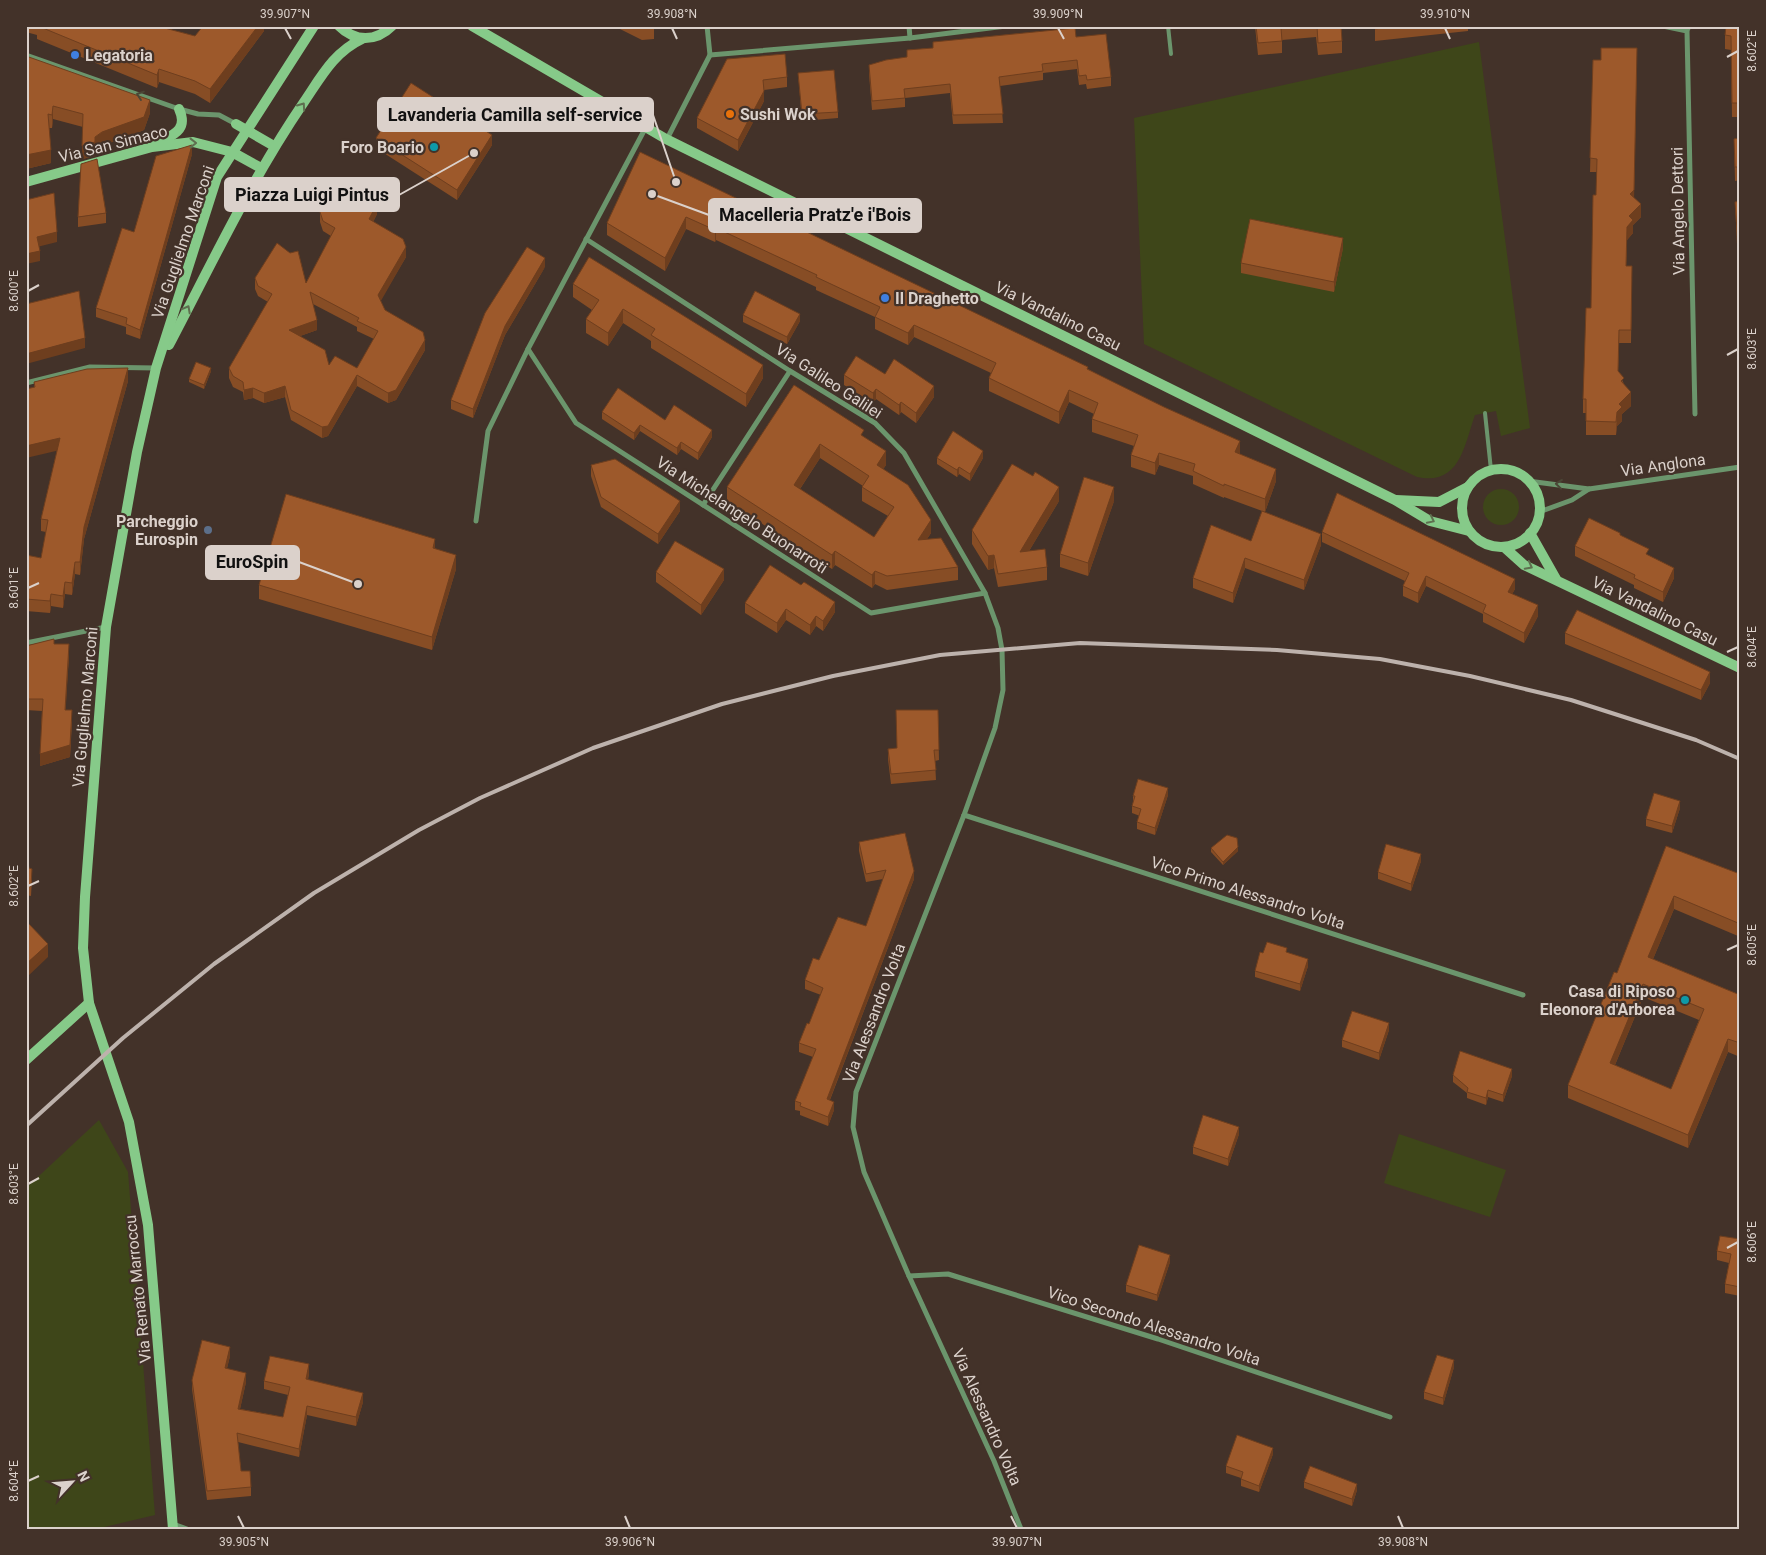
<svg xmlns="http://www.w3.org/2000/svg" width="1766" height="1555" font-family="Roboto,sans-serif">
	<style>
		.green { fill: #3e4619 }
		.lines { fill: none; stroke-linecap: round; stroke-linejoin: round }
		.lane { stroke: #6b956c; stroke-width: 4 }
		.street { stroke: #6b956c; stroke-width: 5 }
		.secondary { stroke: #86ca89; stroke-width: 10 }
		.rail { stroke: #bdb2ac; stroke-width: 4 }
		.wall { fill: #874d25; fill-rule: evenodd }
		.shaded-wall { fill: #6e3e1e }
		.building { fill: #9d592b; stroke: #6e3e1e; fill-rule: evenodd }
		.oneway { stroke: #4b4636 }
		.oneway2 { stroke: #5e6f4f }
		.ticks { fill: none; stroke: #dbd1cb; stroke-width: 2 }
		.shop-dot { fill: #3f7fe0; stroke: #433229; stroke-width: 2 }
		.food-dot { fill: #e8710a; stroke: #433229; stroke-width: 2 }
		.culture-dot { fill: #0f9aa8; stroke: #433229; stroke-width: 2 }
		.service-dot { fill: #5c6f8a; stroke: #433229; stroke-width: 2 }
		.labels { text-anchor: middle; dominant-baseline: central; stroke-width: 4.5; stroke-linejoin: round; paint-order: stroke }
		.poi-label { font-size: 16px; font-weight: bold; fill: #dbd1cb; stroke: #433229; text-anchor: start }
		.street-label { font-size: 16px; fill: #dbd1cb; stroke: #433229 }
		.leader { fill: none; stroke: #dbd1cb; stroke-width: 2 }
		.callout-dot { fill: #dbd1cb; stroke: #433229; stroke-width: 2 }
		.callout { fill: #dbd1cb; stroke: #dbd1cb; stroke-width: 2 }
		.callout-label { font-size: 18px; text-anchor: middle; font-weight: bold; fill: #111 }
		.neatline { fill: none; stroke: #dbd1cb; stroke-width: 2 }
		.ticks-label { font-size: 12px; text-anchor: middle; fill: #dbd1cb }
	</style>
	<rect width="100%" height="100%" fill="#433229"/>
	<g class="green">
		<path d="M 1479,42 L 1530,428 L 1501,436 L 1496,411 L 1475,415 C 1464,446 1460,486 1417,477 L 1144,344 L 1134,118 Z"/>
		<circle cx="1501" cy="507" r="18"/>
		<path d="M 99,1120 L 128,1172 L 155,1515 L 96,1529 L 26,1529 L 26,1188 Z"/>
		<path d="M 1399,1134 L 1506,1170 L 1490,1217 L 1384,1183 Z"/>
	</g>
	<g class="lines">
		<g class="lane">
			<path d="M 1168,26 L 1171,54"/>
			<path d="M 1687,31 L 1690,26"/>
			<path d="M 1485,413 L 1491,470"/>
		</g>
		<g class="street">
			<path d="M 909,26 L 910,38"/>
			<path d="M 1663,26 L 1687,31 L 1695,414"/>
			<path d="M 26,55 L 179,109 L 198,114 L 219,115 L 236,124"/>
			<path d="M 710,55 L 910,38 L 1006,26"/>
			<path d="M 667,139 L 710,55 L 707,26"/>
			<path d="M 586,239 L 790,371 L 875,423 L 904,453 L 985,593 L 998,628 L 1002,650 L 1003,690 L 995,728 L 964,815 L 856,1092 L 853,1127 L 864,1172 L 909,1276 L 994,1461 L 1021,1529"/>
			<path d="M 528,349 L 576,423 L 871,613 L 985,593"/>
			<path d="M 26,383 L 90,367 L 156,368"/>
			<path d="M 1528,481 L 1589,489 L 1740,467"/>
			<path d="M 703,505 L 790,371"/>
			<path d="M 1539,512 L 1572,500 L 1589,489"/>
			<path d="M 476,521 L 488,431 L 528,349 L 646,127"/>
			<path d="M 26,643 L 106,627"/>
			<path d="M 964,815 L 1523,995"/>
			<path d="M 909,1276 L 948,1274 L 1158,1339 L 1390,1417"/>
			<path d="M 173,1524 L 187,1529"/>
		</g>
		<g class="secondary">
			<path d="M 339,26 C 355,42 376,42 392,26"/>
			<path d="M 472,26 L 666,139 L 1395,500 L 1430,521 L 1469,531"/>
			<path d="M 236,124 L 274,146"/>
			<path d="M 155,145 C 172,135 189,131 179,109"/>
			<path d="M 26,182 L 152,147 L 193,142 L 232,152 L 261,168"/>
			<path d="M 169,345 C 212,263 252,178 304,102 C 321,77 334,52 362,39"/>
			<circle cx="1501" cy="508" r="39"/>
			<path d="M 1396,500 L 1439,502 L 1468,487"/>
			<path d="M 1530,533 L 1556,579"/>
			<path d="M 1504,547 L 1524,565 L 1740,668"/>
			<path d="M 26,1060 L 89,1003"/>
			<path d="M 173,1529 L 148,1225 L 129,1122 L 89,1003 L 83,948 L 85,897 L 106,627 L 137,452 L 156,368 L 217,177 L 314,26"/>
		</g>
		<path class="rail" d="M 26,1126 L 123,1038 L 214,964 L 314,893 L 419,830 L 480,798 L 593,748 L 722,704 L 833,676 L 940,655 L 1080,643 L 1277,650 L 1380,659 L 1470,676 L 1571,700 L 1696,740 L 1740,759"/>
	</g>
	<g class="wall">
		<path d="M 26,26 L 157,26 L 195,36 L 264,26 L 264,31 L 210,103 L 195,94 L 159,82 L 157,88 L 37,39 L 37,35 L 26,32 Z"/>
		<path d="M 614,26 L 654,26 L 654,39 L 642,40 Z"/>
		<path d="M 1255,26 L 1341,26 L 1342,41 L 1342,53 L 1318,55 L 1316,37 L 1282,40 L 1282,53 L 1258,55 Z"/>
		<path d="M 1375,26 L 1468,26 L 1468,31 L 1375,41 Z"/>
		<path d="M 1740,26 L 1740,180 L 1735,181 L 1734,139 L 1739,138 L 1738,117 L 1732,117 L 1731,50 L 1725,49 L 1725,35 Z"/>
		<path d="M 1076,37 L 1111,77 L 1111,86 L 1087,89 L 1086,84 L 1079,85 L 1077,69 L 1043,73 L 1043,80 L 1000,86 L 1003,123 L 953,124 L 950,93 L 905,98 L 905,107 L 872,110 L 869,74 L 869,65 L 907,57 L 907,50 L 933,48 L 933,42 Z"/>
		<path d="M 26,56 L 150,113 L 144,130 L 102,146 L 95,150 L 95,156 L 82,159 L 83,127 L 53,119 L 52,128 L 49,128 L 51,163 L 26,169 Z"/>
		<path d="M 727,59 L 787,77 L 787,87 L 764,90 L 764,101 L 738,151 L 697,128 L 697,118 Z"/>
		<path d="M 1593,60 L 1634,198 L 1641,217 L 1633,225 L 1633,233 L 1627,240 L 1626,266 L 1632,280 L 1631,343 L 1619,343 L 1618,371 L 1624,384 L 1631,406 L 1622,414 L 1622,421 L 1617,426 L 1616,435 L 1586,435 L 1586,413 L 1583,413 L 1583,399 L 1591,308 L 1596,195 L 1597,172 L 1590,172 Z"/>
		<path d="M 798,73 L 838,112 L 838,118 L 802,121 Z"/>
		<path d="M 376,138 L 492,145 L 457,200 L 376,148 Z"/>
		<path d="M 640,152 L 1088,369 L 1240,453 L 1240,454 L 1276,481 L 1265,512 L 1224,497 L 1224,498 L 1193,484 L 1193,476 L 1159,465 L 1155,475 L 1131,467 L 1131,455 L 1134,446 L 1092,432 L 1092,419 L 1094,414 L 1069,402 L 1059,424 L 989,391 L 989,378 L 991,373 L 914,337 L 908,345 L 875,329 L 875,317 L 816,290 L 816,287 L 716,240 L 715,242 L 686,229 L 665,271 L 607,235 L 607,223 Z"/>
		<path d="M 192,154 L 140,339 L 126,334 L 126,327 L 96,317 L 96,308 L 134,232 Z"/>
		<path d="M 1740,201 L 1740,243 L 1737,244 L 1735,202 Z"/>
		<path d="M 320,212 L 377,214 L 373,222 L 406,257 L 380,301 L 385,310 L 425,350 L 396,400 L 388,403 L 357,386 L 328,436 L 322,438 L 291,420 L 285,397 L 264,403 L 253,398 L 244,400 L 243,392 L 233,387 L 229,378 L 229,368 L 268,302 L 258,296 L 255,289 L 255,278 L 306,283 L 331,236 L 323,231 L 320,222 ZM 313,304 L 357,327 L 357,331 L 374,339 L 357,368 L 329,365 L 300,336 L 317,330 Z"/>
		<path d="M 106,213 L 106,223 L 78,227 L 78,217 Z"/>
		<path d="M 1343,248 L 1334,292 L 1241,273 L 1241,263 Z"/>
		<path d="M 1738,266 L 1740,266 L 1740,307 L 1738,279 Z"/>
		<path d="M 545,267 L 505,335 L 473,418 L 451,409 L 451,400 Z"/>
		<path d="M 573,284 L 763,378 L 746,407 L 651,348 L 651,341 L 623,323 L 608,346 L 586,333 L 586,319 L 592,310 L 573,297 Z"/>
		<path d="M 743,315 L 800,321 L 787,344 L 743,322 Z"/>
		<path d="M 211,371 L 204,389 L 189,382 L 189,379 Z"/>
		<path d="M 885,374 L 934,397 L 916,423 L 901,412 L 899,415 L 876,399 L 873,403 L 844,385 L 844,375 Z"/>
		<path d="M 128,381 L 84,539 L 80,575 L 75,574 L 72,595 L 65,594 L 63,608 L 51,606 L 50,613 L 26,611 L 26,555 L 41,558 L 46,532 L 41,531 L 41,519 L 57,451 L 34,387 L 34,382 Z"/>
		<path d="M 794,385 L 864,437 L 886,465 L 883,469 L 931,533 L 927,539 L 958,567 L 958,580 L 887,590 L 875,584 L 872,588 L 835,565 L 832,569 L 727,501 L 727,487 ZM 820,458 L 863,486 L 862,487 L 862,501 L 888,516 L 874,537 L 800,489 Z"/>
		<path d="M 602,412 L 665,420 L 712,437 L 698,460 L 681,449 L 677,455 L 640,431 L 634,440 L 602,419 Z"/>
		<path d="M 937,458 L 983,458 L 970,481 L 959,474 L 957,477 L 937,464 Z"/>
		<path d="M 591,465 L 680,511 L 658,544 L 601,507 L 591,476 Z"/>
		<path d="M 1059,501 L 1029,551 L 1047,567 L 1047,580 L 998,587 L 994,568 L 988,570 L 972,544 L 972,530 Z"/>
		<path d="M 1114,501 L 1088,576 L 1060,567 L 1060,554 Z"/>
		<path d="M 1322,532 L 1515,589 L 1512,594 L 1538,616 L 1524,643 L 1483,622 L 1483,614 L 1426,586 L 1418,603 L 1403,596 L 1403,586 L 1405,581 L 1322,542 Z"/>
		<path d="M 1620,535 L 1649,556 L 1674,578 L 1663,602 L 1634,588 L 1634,585 L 1575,556 L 1575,546 Z"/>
		<path d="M 1251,541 L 1321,545 L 1304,590 L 1245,568 L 1233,603 L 1193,588 L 1193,578 Z"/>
		<path d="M 435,549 L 456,569 L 432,650 L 259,599 L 259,585 Z"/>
		<path d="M 656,572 L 724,580 L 701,615 L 656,582 Z"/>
		<path d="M 745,603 L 835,612 L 823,631 L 816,626 L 810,635 L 786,620 L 777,633 L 745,613 Z"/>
		<path d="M 1565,633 L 1710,683 L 1701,700 L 1565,644 Z"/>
		<path d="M 54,644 L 69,656 L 65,710 L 72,722 L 70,757 L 40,766 L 42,711 L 26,710 L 26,646 Z"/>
		<path d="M 938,710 L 939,760 L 935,761 L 936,780 L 891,784 L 888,759 L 888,749 L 897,748 Z"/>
		<path d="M 1168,795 L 1155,835 L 1137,829 L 1137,822 L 1140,816 L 1132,813 L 1132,806 L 1134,803 L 1133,802 L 1133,796 Z"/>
		<path d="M 1680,808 L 1672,833 L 1646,826 L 1646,819 Z"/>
		<path d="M 859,842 L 914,879 L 830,1100 L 834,1110 L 828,1126 L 800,1115 L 800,1111 L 795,1110 L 795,1101 L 813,1057 L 799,1052 L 799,1043 L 809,1024 L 821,995 L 805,989 L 805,980 L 819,960 L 866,926 L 883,879 L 866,882 L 859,851 Z"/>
		<path d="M 1666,846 L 1740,874 L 1740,932 L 1738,936 L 1674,909 L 1653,959 L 1740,995 L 1740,1057 L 1728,1052 L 1688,1148 L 1568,1098 L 1568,1085 L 1617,973 ZM 1643,997 L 1699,1020 L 1671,1089 L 1615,1065 Z"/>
		<path d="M 1211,848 L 1238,851 L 1223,865 L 1211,852 Z"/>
		<path d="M 26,851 L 29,868 L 32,879 L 31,896 L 26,895 Z"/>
		<path d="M 1421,861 L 1411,891 L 1378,879 L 1378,872 Z"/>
		<path d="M 1287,952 L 1308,966 L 1300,991 L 1255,977 L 1255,971 L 1263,953 Z"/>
		<path d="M 1389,1030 L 1379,1060 L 1342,1047 L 1342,1040 Z"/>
		<path d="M 1453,1075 L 1512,1076 L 1503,1102 L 1488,1097 L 1486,1105 L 1467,1098 L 1467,1093 L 1453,1082 Z"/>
		<path d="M 1239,1134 L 1228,1166 L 1193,1154 L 1193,1147 Z"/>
		<path d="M 1740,1239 L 1740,1296 L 1725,1293 L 1725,1284 L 1729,1263 L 1717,1260 L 1717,1251 Z"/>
		<path d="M 1170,1262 L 1157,1301 L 1126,1292 L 1126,1285 Z"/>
		<path d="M 230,1356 L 227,1368 L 246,1382 L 240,1409 L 283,1417 L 288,1395 L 264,1389 L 264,1381 L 309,1373 L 308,1380 L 363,1402 L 356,1426 L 307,1415 L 299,1457 L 238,1442 L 241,1471 L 251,1487 L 251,1496 L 207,1500 L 192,1389 L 192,1380 Z"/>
		<path d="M 1454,1367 L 1443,1405 L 1424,1399 L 1424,1392 Z"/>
		<path d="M 1273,1454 L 1259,1492 L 1241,1486 L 1241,1478 L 1226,1473 L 1226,1466 Z"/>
		<path d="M 1304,1482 L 1357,1490 L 1352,1506 L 1304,1488 Z"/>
	</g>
	<g class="shaded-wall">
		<path d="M 258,26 L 264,26 L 264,31 L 210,103 L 210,89 Z"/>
		<path d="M 1637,62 L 1634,203 L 1630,194 Z"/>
		<path d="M 159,69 L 159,82 L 157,88 L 157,75 Z"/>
		<path d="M 764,91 L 764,101 L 738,151 L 738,140 Z"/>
		<path d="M 150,100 L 150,113 L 144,130 L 102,146 L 95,150 L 95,156 L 82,159 L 82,146 Z"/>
		<path d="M 53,106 L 53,119 L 52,128 L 52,115 Z"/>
		<path d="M 492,135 L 492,145 L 457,200 L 457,190 Z"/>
		<path d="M 192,145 L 192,154 L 140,339 L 140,330 Z"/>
		<path d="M 51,150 L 51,163 L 26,169 L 26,155 Z"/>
		<path d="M 377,204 L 377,214 L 369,230 L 369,219 Z"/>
		<path d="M 1641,204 L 1641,217 L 1633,225 L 1633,233 L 1627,240 L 1627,227 L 1629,216 Z"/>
		<path d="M 686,217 L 686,229 L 665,271 L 665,258 Z"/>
		<path d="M 716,228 L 716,240 L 715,242 L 715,230 Z"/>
		<path d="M 57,232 L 57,242 L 37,247 L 37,237 Z"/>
		<path d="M 1343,238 L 1343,248 L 1334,292 L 1334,282 Z"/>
		<path d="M 406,247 L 406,257 L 378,306 L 378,295 Z"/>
		<path d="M 40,251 L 40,261 L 26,264 L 26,254 Z"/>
		<path d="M 545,258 L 545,267 L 505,335 L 473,418 L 473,409 L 505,326 Z"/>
		<path d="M 623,309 L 623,323 L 608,346 L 608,333 Z"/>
		<path d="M 800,314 L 800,321 L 787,344 L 787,337 Z"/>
		<path d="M 317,320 L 317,330 L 289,340 L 289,330 Z"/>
		<path d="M 914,325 L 914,337 L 908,345 L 908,333 Z"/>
		<path d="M 85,338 L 85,348 L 26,364 L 26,354 Z"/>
		<path d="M 425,340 L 425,350 L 396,400 L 388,403 L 388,393 Z"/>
		<path d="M 763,365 L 763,378 L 746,407 L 746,394 Z"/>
		<path d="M 128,368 L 128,381 L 84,539 L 80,575 L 80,562 L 84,527 Z"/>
		<path d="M 211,368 L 211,371 L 204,389 L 204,385 Z"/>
		<path d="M 357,375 L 357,386 L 328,436 L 322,438 L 322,427 Z"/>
		<path d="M 285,386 L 285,397 L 264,403 L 264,393 Z"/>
		<path d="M 934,386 L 934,397 L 916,423 L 916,413 Z"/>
		<path d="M 253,388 L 253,398 L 244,400 L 244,390 Z"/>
		<path d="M 876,389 L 876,399 L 873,403 L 873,393 Z"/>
		<path d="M 1069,390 L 1069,402 L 1059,424 L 1059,412 Z"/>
		<path d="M 1631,392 L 1631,406 L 1622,414 L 1622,421 L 1617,426 L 1616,435 L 1617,412 L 1619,404 Z"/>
		<path d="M 901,402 L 901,412 L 899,415 L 899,405 Z"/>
		<path d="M 640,425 L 640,431 L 634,440 L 634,433 Z"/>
		<path d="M 712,430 L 712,437 L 698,460 L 698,453 Z"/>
		<path d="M 60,438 L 60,450 L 26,458 L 26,446 Z"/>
		<path d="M 1240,441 L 1240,453 L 1235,464 L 1235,452 Z"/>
		<path d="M 681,442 L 681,449 L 677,455 L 677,448 Z"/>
		<path d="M 820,444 L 820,458 L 794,498 L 794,485 Z"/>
		<path d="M 886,451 L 886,465 L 877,479 L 877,465 Z"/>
		<path d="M 983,451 L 983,458 L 970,481 L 970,474 Z"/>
		<path d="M 1159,453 L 1159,465 L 1155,475 L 1155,463 Z"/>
		<path d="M 959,467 L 959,474 L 957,477 L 957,470 Z"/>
		<path d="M 1276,469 L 1276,481 L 1265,512 L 1265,499 Z"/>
		<path d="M 1059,487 L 1059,501 L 1020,566 L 1020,552 Z"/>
		<path d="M 1114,487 L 1114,501 L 1088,576 L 1088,563 Z"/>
		<path d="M 680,501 L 680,511 L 658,544 L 658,534 Z"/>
		<path d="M 931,520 L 931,533 L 918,553 L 918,540 Z"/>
		<path d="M 1321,534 L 1321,545 L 1304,590 L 1304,580 Z"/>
		<path d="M 435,539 L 435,552 L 433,548 Z"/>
		<path d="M 835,551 L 835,565 L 832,569 L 832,555 Z"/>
		<path d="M 456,555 L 456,569 L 432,650 L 432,637 Z"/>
		<path d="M 994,555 L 994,568 L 988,570 L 988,556 Z"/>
		<path d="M 1245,558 L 1245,568 L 1233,603 L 1233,593 Z"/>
		<path d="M 75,562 L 75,574 L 72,595 L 72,583 Z"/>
		<path d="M 1674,568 L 1674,578 L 1663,602 L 1663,592 Z"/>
		<path d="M 724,569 L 724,580 L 701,615 L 701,605 Z"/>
		<path d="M 875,571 L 875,584 L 872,588 L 872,575 Z"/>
		<path d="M 1426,576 L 1426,586 L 1418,603 L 1418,593 Z"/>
		<path d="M 1515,579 L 1515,589 L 1508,602 L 1508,592 Z"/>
		<path d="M 65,582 L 65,594 L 63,608 L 63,596 Z"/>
		<path d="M 51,594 L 51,606 L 50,613 L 50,601 Z"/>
		<path d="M 835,602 L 835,612 L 823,631 L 823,621 Z"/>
		<path d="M 1538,605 L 1538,616 L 1524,643 L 1524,633 Z"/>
		<path d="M 786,609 L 786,620 L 777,633 L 777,623 Z"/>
		<path d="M 816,616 L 816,626 L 810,635 L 810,625 Z"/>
		<path d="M 69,644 L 69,656 L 65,721 L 65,710 Z"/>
		<path d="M 1710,672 L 1710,683 L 1701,700 L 1701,690 Z"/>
		<path d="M 72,710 L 70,757 L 40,766 L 40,754 Z"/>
		<path d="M 1168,788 L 1168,795 L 1155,835 L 1155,828 Z"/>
		<path d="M 1680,801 L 1680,808 L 1672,833 L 1672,826 Z"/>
		<path d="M 1238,847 L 1238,851 L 1223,865 L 1223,862 Z"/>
		<path d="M 1421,854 L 1421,861 L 1411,891 L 1411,884 Z"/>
		<path d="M 914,871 L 914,879 L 827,1107 L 827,1099 Z"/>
		<path d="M 1674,896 L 1674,909 L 1648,971 L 1648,957 Z"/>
		<path d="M 1740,919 L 1740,932 L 1738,936 L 1738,923 Z"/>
		<path d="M 48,944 L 48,957 L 26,978 L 26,964 Z"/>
		<path d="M 1308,959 L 1308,966 L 1300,991 L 1300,984 Z"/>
		<path d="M 1643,984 L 1643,997 L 1610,1077 L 1610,1063 Z"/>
		<path d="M 1389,1023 L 1389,1030 L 1379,1060 L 1379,1053 Z"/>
		<path d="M 1728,1039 L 1728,1052 L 1688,1148 L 1688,1135 Z"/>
		<path d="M 1512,1069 L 1512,1076 L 1503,1102 L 1503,1095 Z"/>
		<path d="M 1488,1090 L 1488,1097 L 1486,1105 L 1486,1098 Z"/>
		<path d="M 834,1102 L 834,1110 L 828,1126 L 828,1117 Z"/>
		<path d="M 1239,1127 L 1239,1134 L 1228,1166 L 1228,1159 Z"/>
		<path d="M 1170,1255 L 1170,1262 L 1157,1301 L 1157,1295 Z"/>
		<path d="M 230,1347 L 230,1356 L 225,1377 L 225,1368 Z"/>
		<path d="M 1454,1360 L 1454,1367 L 1443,1405 L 1443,1398 Z"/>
		<path d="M 309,1364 L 309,1373 L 306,1388 L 306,1379 Z"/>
		<path d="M 246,1373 L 246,1382 L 238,1418 L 238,1409 Z"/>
		<path d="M 363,1393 L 363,1402 L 356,1426 L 356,1417 Z"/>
		<path d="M 307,1406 L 307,1415 L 299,1457 L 299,1449 Z"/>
		<path d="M 1273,1448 L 1273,1454 L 1259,1492 L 1259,1486 Z"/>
		<path d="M 1357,1484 L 1357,1490 L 1352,1506 L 1352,1499 Z"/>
	</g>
	<g class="building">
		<path d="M 38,26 L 157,26 L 195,36 L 203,26 L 258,26 L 210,89 L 195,81 L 159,69 L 157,75 Z"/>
		<path d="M 1256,26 L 1299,26 L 1281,28 L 1282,41 L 1258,43 Z"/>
		<path d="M 1317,26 L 1341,26 L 1342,41 L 1318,43 Z"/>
		<path d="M 1375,26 L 1396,26 L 1375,29 Z"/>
		<path d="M 1726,26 L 1740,26 L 1740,167 L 1735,167 L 1734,139 L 1739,138 L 1738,103 L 1732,103 L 1731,36 L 1725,35 Z"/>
		<path d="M 1075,28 L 1076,37 L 1106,34 L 1111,77 L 1087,80 L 1086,75 L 1079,76 L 1077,60 L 1042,64 L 1043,71 L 999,77 L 1003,114 L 953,115 L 950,84 L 904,89 L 905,98 L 872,101 L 869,65 L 886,60 L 907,57 L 907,50 L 933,48 L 933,42 Z"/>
		<path d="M 1601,48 L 1637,48 L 1634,190 L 1630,194 L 1641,204 L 1629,216 L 1633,220 L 1627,227 L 1626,266 L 1632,266 L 1631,330 L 1619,330 L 1618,371 L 1624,378 L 1621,381 L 1631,392 L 1619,404 L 1622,407 L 1617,412 L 1616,422 L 1586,421 L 1586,399 L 1583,399 L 1586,308 L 1591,308 L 1593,195 L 1596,195 L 1597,159 L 1590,158 L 1593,60 L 1601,60 Z"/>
		<path d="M 785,54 L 787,77 L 763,80 L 764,91 L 738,140 L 697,118 L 727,59 Z"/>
		<path d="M 26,56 L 150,100 L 144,117 L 102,132 L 95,137 L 95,142 L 82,146 L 83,114 L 53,106 L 52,115 L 48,114 L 51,150 L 26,155 Z"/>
		<path d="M 834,70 L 838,112 L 802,114 L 798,73 Z"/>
		<path d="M 411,83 L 492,135 L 457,190 L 376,138 Z"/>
		<path d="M 192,145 L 140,330 L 126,324 L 127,318 L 96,308 L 122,228 L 134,232 L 156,156 Z"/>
		<path d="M 640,152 L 1088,367 L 1087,369 L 1164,407 L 1240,441 L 1235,452 L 1276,469 L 1265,499 L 1224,484 L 1224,486 L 1193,471 L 1195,464 L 1159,453 L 1155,463 L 1131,455 L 1138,435 L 1092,419 L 1098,403 L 1069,390 L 1059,412 L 989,378 L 996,363 L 914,325 L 908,333 L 875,317 L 880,307 L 816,277 L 817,275 L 716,228 L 715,230 L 686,217 L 665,258 L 607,223 Z"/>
		<path d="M 97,159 L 106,213 L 78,217 L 81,164 Z"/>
		<path d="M 341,178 L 374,197 L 377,204 L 369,219 L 403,239 L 406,247 L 378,295 L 385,310 L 423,332 L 425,340 L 396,390 L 388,393 L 357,375 L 328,426 L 322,427 L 291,410 L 285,386 L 264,393 L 253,388 L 244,390 L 243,382 L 233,376 L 229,368 L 272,294 L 258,286 L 255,278 L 277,243 L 290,253 L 298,251 L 306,283 L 335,228 L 323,221 L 320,212 ZM 310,292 L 359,318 L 357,321 L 378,331 L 357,368 L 335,356 L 329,365 L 325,350 L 289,330 L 317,320 Z"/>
		<path d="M 54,193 L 57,232 L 37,237 L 40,251 L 26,254 L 26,200 Z"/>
		<path d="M 1740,201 L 1740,230 L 1737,230 L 1735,202 Z"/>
		<path d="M 1250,219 L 1343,238 L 1334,282 L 1241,263 Z"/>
		<path d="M 527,247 L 545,258 L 505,326 L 473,409 L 451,400 L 485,313 Z"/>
		<path d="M 589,257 L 763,365 L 746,394 L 651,335 L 655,329 L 623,309 L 608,333 L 586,319 L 599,300 L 573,284 Z"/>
		<path d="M 1738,266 L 1740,266 L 1740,293 L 1739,293 Z"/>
		<path d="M 79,291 L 85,338 L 26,354 L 26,304 Z"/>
		<path d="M 755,291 L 800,314 L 787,337 L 743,315 Z"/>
		<path d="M 856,356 L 885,374 L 894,359 L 934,386 L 916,413 L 901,402 L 899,405 L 876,389 L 873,393 L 844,375 Z"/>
		<path d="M 196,362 L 211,368 L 204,385 L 189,379 Z"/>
		<path d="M 128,368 L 84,527 L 80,562 L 75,562 L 72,583 L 65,582 L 63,596 L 51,594 L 50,601 L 26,599 L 26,555 L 41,558 L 48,520 L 41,519 L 60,438 L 26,446 L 26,389 L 35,387 L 34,382 L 87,369 Z"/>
		<path d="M 794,385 L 864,430 L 861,435 L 886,451 L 877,465 L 908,485 L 931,520 L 918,540 L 941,538 L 958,567 L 887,576 L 875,571 L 872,575 L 835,551 L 832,555 L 727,487 ZM 820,444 L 869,476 L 862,487 L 894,507 L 874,537 L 794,485 Z"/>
		<path d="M 618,388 L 665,420 L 674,405 L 712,430 L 698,453 L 681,442 L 677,448 L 640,425 L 634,433 L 602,412 Z"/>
		<path d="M 953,431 L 983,451 L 970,474 L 959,467 L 957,470 L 937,458 Z"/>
		<path d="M 615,459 L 680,501 L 658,534 L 601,497 L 591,465 Z"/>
		<path d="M 1012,464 L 1033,476 L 1035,472 L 1059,487 L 1020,552 L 1045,549 L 1047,567 L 998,574 L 994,555 L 988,556 L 972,530 Z"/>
		<path d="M 1084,477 L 1114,487 L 1088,563 L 1060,554 Z"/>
		<path d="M 1337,493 L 1515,579 L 1508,592 L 1538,605 L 1524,633 L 1483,612 L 1486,605 L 1426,576 L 1418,593 L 1403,586 L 1409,573 L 1322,532 Z"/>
		<path d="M 286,494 L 435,539 L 433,548 L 456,555 L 432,637 L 259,585 Z"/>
		<path d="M 1262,511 L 1321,534 L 1304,580 L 1245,558 L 1233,593 L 1193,578 L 1211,525 L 1251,541 Z"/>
		<path d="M 1589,518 L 1620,533 L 1620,535 L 1649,549 L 1646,554 L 1674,568 L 1663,592 L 1634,578 L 1635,575 L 1575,546 Z"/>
		<path d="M 675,541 L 724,569 L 701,605 L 656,572 Z"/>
		<path d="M 770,565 L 801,585 L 804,582 L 835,602 L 823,621 L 816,616 L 810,625 L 786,609 L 777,623 L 745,603 Z"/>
		<path d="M 1577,610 L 1710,672 L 1701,690 L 1565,633 Z"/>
		<path d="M 54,639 L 54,644 L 69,644 L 65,710 L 72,710 L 70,745 L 40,754 L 43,699 L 26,699 L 26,646 Z"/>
		<path d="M 896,710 L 938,710 L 939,750 L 934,750 L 936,770 L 891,774 L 888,749 L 897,748 Z"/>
		<path d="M 1138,779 L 1168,788 L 1155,828 L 1137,822 L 1141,809 L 1132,806 L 1135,796 L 1133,796 Z"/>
		<path d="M 1654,793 L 1680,801 L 1672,826 L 1646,819 Z"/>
		<path d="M 905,833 L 914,871 L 827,1099 L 834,1102 L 828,1117 L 800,1106 L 801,1103 L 795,1101 L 816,1049 L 799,1043 L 807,1023 L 809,1024 L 823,988 L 805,980 L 813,958 L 819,960 L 838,917 L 866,926 L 886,870 L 866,874 L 859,842 Z"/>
		<path d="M 1227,835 L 1237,838 L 1238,847 L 1223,862 L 1211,848 Z"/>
		<path d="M 1386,844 L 1421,854 L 1411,884 L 1378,872 Z"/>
		<path d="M 1666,846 L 1740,874 L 1740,919 L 1738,923 L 1674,896 L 1648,957 L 1740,995 L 1740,1043 L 1728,1039 L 1688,1135 L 1568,1085 L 1614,972 L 1617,973 ZM 1643,984 L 1704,1009 L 1671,1089 L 1610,1063 Z"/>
		<path d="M 26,851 L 29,868 L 32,869 L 31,886 L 26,885 Z"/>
		<path d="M 29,924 L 48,944 L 26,964 L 26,926 Z"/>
		<path d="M 1267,942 L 1287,948 L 1286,952 L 1308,959 L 1300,984 L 1255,971 L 1260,952 L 1263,953 Z"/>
		<path d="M 1352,1011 L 1389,1023 L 1379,1053 L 1342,1040 Z"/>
		<path d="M 1460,1051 L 1512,1069 L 1503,1095 L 1488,1090 L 1486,1098 L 1467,1092 L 1468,1088 L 1453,1075 Z"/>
		<path d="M 1203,1115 L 1239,1127 L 1228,1159 L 1193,1147 Z"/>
		<path d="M 1720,1236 L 1740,1239 L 1740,1287 L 1725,1284 L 1731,1254 L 1717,1251 Z"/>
		<path d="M 1139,1245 L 1170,1255 L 1157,1295 L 1126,1285 Z"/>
		<path d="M 202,1340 L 230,1347 L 225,1368 L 246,1373 L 238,1409 L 283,1417 L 290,1387 L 264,1381 L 270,1356 L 309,1364 L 306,1379 L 363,1393 L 356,1417 L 307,1406 L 299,1449 L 237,1433 L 241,1471 L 250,1471 L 251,1487 L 207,1491 L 192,1380 Z"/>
		<path d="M 1437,1355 L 1454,1360 L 1443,1398 L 1424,1392 Z"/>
		<path d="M 1237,1435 L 1273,1448 L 1259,1486 L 1241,1479 L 1243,1472 L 1226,1466 Z"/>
		<path d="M 1310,1466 L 1357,1484 L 1352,1499 L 1304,1482 Z"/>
	</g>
	<defs><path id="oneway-chevron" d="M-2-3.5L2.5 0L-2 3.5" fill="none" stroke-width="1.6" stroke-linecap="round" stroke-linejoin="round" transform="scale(1.25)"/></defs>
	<g class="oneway">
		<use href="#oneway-chevron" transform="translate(140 95) rotate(-161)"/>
		<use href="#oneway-chevron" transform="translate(1559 484) rotate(-174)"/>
	</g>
	<g class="oneway2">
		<use href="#oneway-chevron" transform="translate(302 106) rotate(-55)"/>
		<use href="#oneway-chevron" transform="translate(193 143)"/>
		<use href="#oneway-chevron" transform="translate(187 309) rotate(-62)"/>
		<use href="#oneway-chevron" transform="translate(1431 520) rotate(26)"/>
		<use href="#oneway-chevron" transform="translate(1529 566) rotate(28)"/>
	</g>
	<path class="ticks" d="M 285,28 L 291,39M 672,28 L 677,39M 1058,28 L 1064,39M 1445,28 L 1450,39M 1727,57 L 1738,51M 28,291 L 39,285M 1727,355 L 1738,349M 28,588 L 39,583M 1727,652 L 1738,647M 28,886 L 39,881M 1727,950 L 1738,945M 28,1184 L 39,1178M 1727,1248 L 1738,1242M 28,1481 L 39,1476M 238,1516 L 244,1528M 625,1516 L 630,1528M 1011,1516 L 1017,1528M 1398,1516 L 1403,1528"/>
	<g class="shop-dot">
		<circle cx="75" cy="55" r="5"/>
		<circle cx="885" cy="298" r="5"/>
	</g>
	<circle class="food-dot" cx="730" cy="114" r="5"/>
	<g class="culture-dot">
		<circle cx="434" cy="147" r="5"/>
		<circle cx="1685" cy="1000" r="5"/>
	</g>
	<circle class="service-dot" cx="208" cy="530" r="5"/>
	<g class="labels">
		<g class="poi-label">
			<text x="85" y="55">Legatoria</text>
			<text x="740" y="114">Sushi Wok</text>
			<text x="424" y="147" text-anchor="end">Foro Boario</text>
			<text x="895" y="298">Il Draghetto</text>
			<text x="198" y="521" text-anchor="end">Parcheggio<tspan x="198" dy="18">Eurospin</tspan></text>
			<text x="1675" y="991" text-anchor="end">Casa di Riposo<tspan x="1675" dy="18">Eleonora d'Arborea</tspan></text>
		</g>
		<g class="street-label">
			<text transform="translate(113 144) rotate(-14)">Via San Simaco</text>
			<text transform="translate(1678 211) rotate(-91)">Via Angelo Dettori</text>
			<text transform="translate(183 242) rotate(-71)">Via Guglielmo Marconi</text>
			<text transform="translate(1058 316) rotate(26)">Via Vandalino Casu</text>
			<text transform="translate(829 381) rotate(33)">Via Galileo Galilei</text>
			<text transform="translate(1663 465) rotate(-8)">Via Anglona</text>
			<text transform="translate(742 515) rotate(33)">Via Michelangelo Buonarroti</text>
			<text transform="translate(1655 611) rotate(26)">Via Vandalino Casu</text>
			<text transform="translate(85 707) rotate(-85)">Via Guglielmo Marconi</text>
			<text transform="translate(1248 893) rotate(18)">Vico Primo Alessandro Volta</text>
			<text transform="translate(874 1013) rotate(-69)">Via Alessandro Volta</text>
			<text transform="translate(138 1289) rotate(-96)">Via Renato Marroccu</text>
			<text transform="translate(1154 1326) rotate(18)">Vico Secondo Alessandro Volta</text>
			<text transform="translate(987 1417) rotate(66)">Via Alessandro Volta</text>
		</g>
	</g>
	<path class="leader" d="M676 182L653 115M474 153L399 195M652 194L709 215M358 584L299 562"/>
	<g class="callout-dot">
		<circle cx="676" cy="182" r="5"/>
		<circle cx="474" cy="153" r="5"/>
		<circle cx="652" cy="194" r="5"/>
		<circle cx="358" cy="584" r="5"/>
	</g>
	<g class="callout">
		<rect x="378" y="98" width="275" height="33" rx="5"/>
		<rect x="225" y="178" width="174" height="33" rx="5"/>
		<rect x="709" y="199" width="212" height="33" rx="5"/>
		<rect x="206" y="546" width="93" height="33" rx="5"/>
	</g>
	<g class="callout-label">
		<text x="515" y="121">Lavanderia Camilla self-service</text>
		<text x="312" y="201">Piazza Luigi Pintus</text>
		<text x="815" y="221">Macelleria Pratz'e i'Bois</text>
		<text x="252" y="568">EuroSpin</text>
	</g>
	<rect width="1766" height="1555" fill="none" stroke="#433229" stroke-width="55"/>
	<g transform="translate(72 1482) rotate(64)" stroke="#433229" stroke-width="4" paint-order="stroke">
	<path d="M0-4L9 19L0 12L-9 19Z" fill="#dbd1cb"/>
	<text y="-8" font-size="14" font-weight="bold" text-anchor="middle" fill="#dbd1cb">N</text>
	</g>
	<rect x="28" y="28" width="1710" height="1500" class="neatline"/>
	<g class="ticks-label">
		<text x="285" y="18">39.907°N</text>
		<text x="672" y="18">39.908°N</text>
		<text x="1058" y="18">39.909°N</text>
		<text x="1445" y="18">39.910°N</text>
		<text transform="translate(1752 51) rotate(-90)" y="4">8.602°E</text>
		<text transform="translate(14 291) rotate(-90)" y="4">8.600°E</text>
		<text transform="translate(1752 349) rotate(-90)" y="4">8.603°E</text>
		<text transform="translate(14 588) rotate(-90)" y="4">8.601°E</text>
		<text transform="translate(1752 647) rotate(-90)" y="4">8.604°E</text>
		<text transform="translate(14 886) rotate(-90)" y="4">8.602°E</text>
		<text transform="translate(1752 945) rotate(-90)" y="4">8.605°E</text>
		<text transform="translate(14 1184) rotate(-90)" y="4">8.603°E</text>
		<text transform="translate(1752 1242) rotate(-90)" y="4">8.606°E</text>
		<text transform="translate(14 1481) rotate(-90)" y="4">8.604°E</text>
		<text x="244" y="1546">39.905°N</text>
		<text x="630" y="1546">39.906°N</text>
		<text x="1017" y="1546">39.907°N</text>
		<text x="1403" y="1546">39.908°N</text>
	</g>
</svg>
